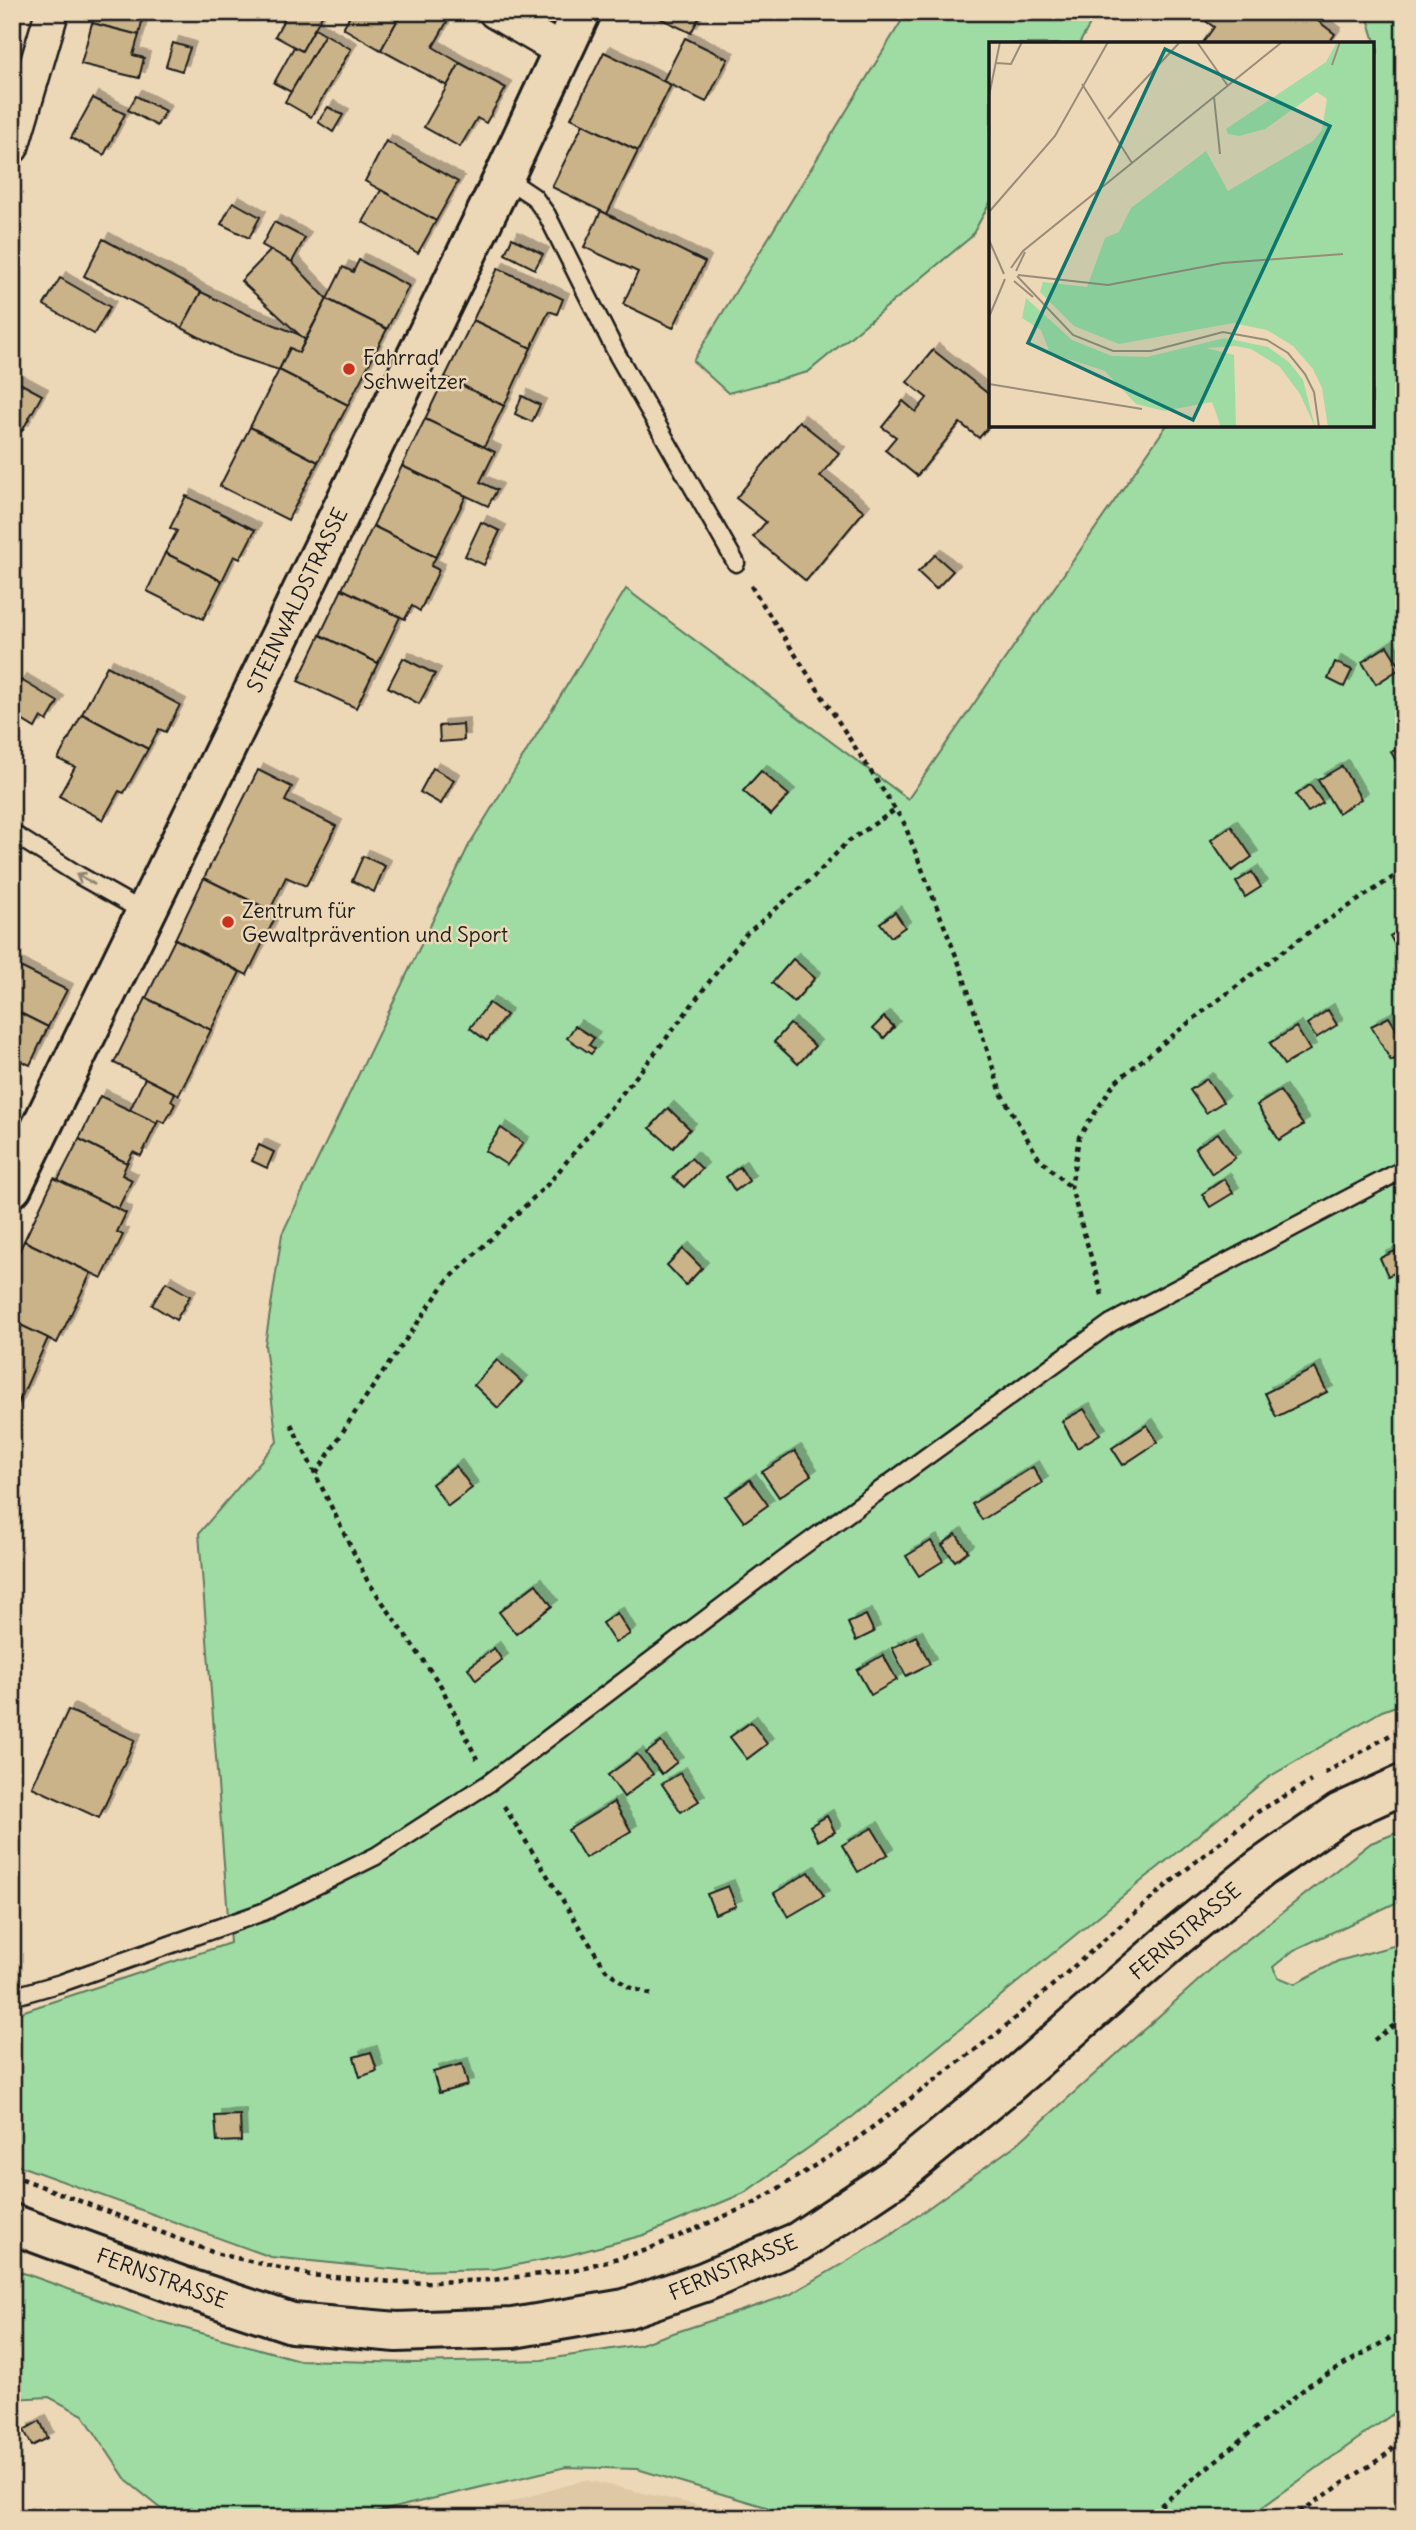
<svg xmlns="http://www.w3.org/2000/svg" width="1416" height="2530" font-family="Delius,sans-serif">
	<style>
		.built { fill: #dec8a5 }
		.green { fill: #9edca3; stroke: #5d7c60; stroke-width: 2 }
		.building { fill: #cab389; stroke: #1c1c1c; stroke-width: 2; filter: url(#shadow) }
		.lines { fill: none; stroke-linecap: round; stroke-linejoin: round }
		.lane-casing { stroke: #1c1c1c; stroke-width: 21 }
		.street-casing { stroke: #1c1c1c; stroke-width: 37 }
		.secondary-casing { stroke: #1c1c1c; stroke-width: 44 }
		.path { stroke: #1c1c1c; stroke-width: 4.5; stroke-dasharray: 5 5; stroke-linecap: butt }
		.lane { stroke: #ecd7b6; stroke-width: 16 }
		.street { stroke: #ecd7b6; stroke-width: 32 }
		.secondary { stroke: #ecd7b6; stroke-width: 38 }
		.oneway { stroke: #8e8371 }
		.poi-dot { fill: #c8321e; stroke: #ecd7b6; stroke-width: 2.5 }
		.labels { text-anchor: middle; dominant-baseline: central; stroke-width: 5; stroke-linejoin: round; paint-order: stroke }
		.poi-label { font-size: 21px; fill: #1c1c1c; stroke: #ecd7b6; text-anchor: start }
		.street-label { font-size: 21px; fill: #1c1c1c; stroke: #ecd7b6 }
		.inset-road { fill: none; stroke: #998c78; stroke-width: 2 }
		.view { fill: #0f766e; fill-opacity: 0.15; stroke: #0f766e; stroke-width: 3.5 }
		.inset-edge { fill: none; stroke: #1c1c1c; stroke-width: 3.5 }
	</style>
	<defs>
		<filter id="shadow"><feDropShadow dx="6" dy="-6" stdDeviation="0" flood-color="#0004"/></filter>
	</defs>
	<rect width="100%" height="100%" fill="#ecd7b6"/>
	<filter id="ink" filterUnits="userSpaceOnUse"><feTurbulence type="fractalNoise" baseFrequency=".0143" numOctaves="2"/><feDisplacementMap in="SourceGraphic" scale="14" xChannelSelector="R" yChannelSelector="G"/><feConvolveMatrix kernelMatrix="1 2 1 2 8 2 1 2 1" color-interpolation-filters="sRGB"/></filter>
	<g filter="url(#ink)">
		<path class="built" d="M 585,2480 L 697,2505 L 721,2518 L 456,2518 Z"/>
		<g class="green">
			<path d="M 907,12 L 1097,12 L 1079,44 L 991,44 L 991,201 L 971,237 L 808,372 L 728,393 L 693,361 Z"/>
			<path d="M 1366,12 L 1404,12 L 1404,1703 L 1382,1711 L 1269,1777 L 851,2118 L 744,2193 L 644,2235 L 569,2255 L 495,2269 L 411,2271 L 271,2257 L 12,2163 L 12,2015 L 230,1943 L 199,1533 L 277,1442 L 265,1345 L 282,1234 L 469,845 L 626,589 L 908,799 L 1167,425 L 1372,425 L 1372,74 L 1378,51 Z"/>
			<path d="M 1404,1830 L 1404,1899 L 1294,1950 L 1273,1967 L 1278,1977 L 1295,1984 L 1338,1961 L 1404,1943 L 1404,2406 L 1247,2518 L 784,2518 L 766,2507 L 637,2469 L 566,2467 L 351,2518 L 173,2518 L 127,2481 L 83,2415 L 49,2397 L 12,2399 L 12,2269 L 158,2321 L 299,2360 L 413,2363 L 542,2360 L 637,2345 L 789,2295 L 888,2237 L 1017,2144 L 1220,1961 L 1371,1843 Z"/>
		</g>
		<g class="building">
			<path d="M 94,12 L 144,12 L 139,35 L 92,23 Z"/>
			<path d="M 288,12 L 324,12 L 302,51 L 275,36 Z"/>
			<path d="M 352,12 L 402,12 L 381,50 L 343,28 Z"/>
			<path d="M 402,12 L 435,12 L 448,20 L 433,47 L 460,63 L 447,86 L 381,50 Z"/>
			<path d="M 647,12 L 702,12 L 691,33 Z"/>
			<path d="M 1209,12 L 1306,12 L 1335,34 L 1328,44 L 1202,44 L 1214,27 L 1203,19 Z"/>
			<path d="M 92,23 L 139,35 L 133,55 L 144,58 L 139,78 L 81,64 Z"/>
			<path d="M 315,28 L 325,34 L 291,92 L 274,83 L 294,47 L 302,51 Z"/>
			<path d="M 325,34 L 351,49 L 311,117 L 285,102 Z"/>
			<path d="M 685,38 L 728,59 L 706,102 L 663,81 Z"/>
			<path d="M 173,43 L 190,48 L 182,71 L 166,66 Z"/>
			<path d="M 604,52 L 671,85 L 638,151 L 571,118 Z"/>
			<path d="M 460,63 L 506,88 L 486,123 L 477,118 L 460,147 L 424,127 Z"/>
			<path d="M 136,96 L 165,111 L 157,126 L 128,110 Z"/>
			<path d="M 93,98 L 125,114 L 104,155 L 71,138 Z"/>
			<path d="M 328,107 L 343,115 L 333,132 L 318,122 Z"/>
			<path d="M 583,124 L 638,151 L 607,214 L 552,187 Z"/>
			<path d="M 386,141 L 458,182 L 436,221 L 365,181 Z"/>
			<path d="M 381,190 L 436,221 L 418,253 L 363,222 Z"/>
			<path d="M 233,202 L 260,217 L 249,238 L 221,224 Z"/>
			<path d="M 601,211 L 705,262 L 673,328 L 623,304 L 638,272 L 584,247 Z"/>
			<path d="M 274,222 L 305,238 L 292,262 L 262,245 Z"/>
			<path d="M 512,238 L 543,254 L 535,269 L 505,254 Z"/>
			<path d="M 103,239 L 201,292 L 182,328 L 84,276 Z"/>
			<path d="M 271,250 L 292,262 L 327,299 L 305,340 L 241,281 Z"/>
			<path d="M 359,260 L 409,286 L 387,329 L 327,299 L 343,267 L 353,272 Z"/>
			<path d="M 498,268 L 563,299 L 557,314 L 549,311 L 531,348 L 473,320 Z"/>
			<path d="M 60,278 L 110,307 L 94,334 L 44,305 Z"/>
			<path d="M 201,292 L 247,314 L 298,334 L 305,340 L 299,353 L 290,348 L 279,370 L 233,355 L 182,328 Z"/>
			<path d="M 327,299 L 387,329 L 348,405 L 279,370 L 290,348 L 299,353 Z"/>
			<path d="M 473,320 L 531,348 L 504,406 L 445,377 Z"/>
			<path d="M 933,350 L 991,396 L 991,424 L 979,438 L 960,423 L 917,476 L 885,450 L 896,437 L 882,427 L 903,401 L 916,412 L 927,398 L 907,382 Z"/>
			<path d="M 279,370 L 348,405 L 318,462 L 250,427 Z"/>
			<path d="M 445,377 L 504,406 L 484,447 L 425,419 Z"/>
			<path d="M 12,379 L 42,395 L 22,431 L 12,426 Z"/>
			<path d="M 522,396 L 540,405 L 532,422 L 515,414 Z"/>
			<path d="M 425,419 L 495,452 L 480,482 L 497,490 L 488,506 L 402,466 Z"/>
			<path d="M 799,421 L 839,453 L 820,476 L 864,511 L 806,581 L 753,537 L 766,522 L 736,498 Z"/>
			<path d="M 250,427 L 318,462 L 288,520 L 220,486 Z"/>
			<path d="M 402,466 L 466,496 L 436,557 L 373,526 Z"/>
			<path d="M 186,496 L 255,530 L 240,559 L 234,556 L 222,581 L 165,553 L 177,531 L 170,528 Z"/>
			<path d="M 481,522 L 500,531 L 484,565 L 465,556 Z"/>
			<path d="M 373,526 L 436,557 L 431,566 L 439,570 L 420,611 L 412,606 L 405,619 L 342,589 Z"/>
			<path d="M 165,553 L 222,581 L 203,619 L 147,591 Z"/>
			<path d="M 935,555 L 953,571 L 936,589 L 918,572 Z"/>
			<path d="M 342,589 L 400,617 L 378,663 L 320,635 Z"/>
			<path d="M 320,635 L 378,663 L 356,708 L 298,681 Z"/>
			<path d="M 1387,646 L 1401,668 L 1376,684 L 1362,662 Z"/>
			<path d="M 403,658 L 435,674 L 419,704 L 388,687 Z"/>
			<path d="M 1335,662 L 1352,670 L 1344,687 L 1328,679 Z"/>
			<path d="M 107,666 L 180,705 L 166,732 L 159,729 L 148,749 L 82,714 Z"/>
			<path d="M 21,680 L 58,702 L 47,721 L 41,717 L 35,728 L 12,714 L 16,703 L 12,701 L 12,696 Z"/>
			<path d="M 82,714 L 148,749 L 124,793 L 119,791 L 103,820 L 59,796 L 75,767 L 58,759 Z"/>
			<path d="M 463,724 L 464,740 L 440,742 L 439,726 Z"/>
			<path d="M 1404,745 L 1404,771 L 1402,772 L 1391,752 Z"/>
			<path d="M 1342,766 L 1361,799 L 1338,813 L 1318,780 Z"/>
			<path d="M 433,768 L 454,780 L 441,804 L 420,792 Z"/>
			<path d="M 258,770 L 292,787 L 285,801 L 336,826 L 306,886 L 286,877 L 270,910 L 204,878 Z"/>
			<path d="M 761,771 L 789,795 L 771,815 L 743,791 Z"/>
			<path d="M 1310,785 L 1323,803 L 1308,812 L 1296,795 Z"/>
			<path d="M 1231,826 L 1252,857 L 1232,871 L 1211,840 Z"/>
			<path d="M 363,856 L 385,866 L 374,892 L 352,881 Z"/>
			<path d="M 1252,872 L 1261,887 L 1245,897 L 1236,882 Z"/>
			<path d="M 204,878 L 277,914 L 247,975 L 175,939 Z"/>
			<path d="M 895,912 L 905,927 L 891,937 L 880,923 Z"/>
			<path d="M 1404,928 L 1404,949 L 1399,952 L 1390,936 Z"/>
			<path d="M 175,939 L 240,972 L 211,1030 L 146,998 Z"/>
			<path d="M 793,959 L 815,978 L 794,1002 L 772,983 Z"/>
			<path d="M 14,964 L 67,990 L 48,1027 L 12,1009 Z"/>
			<path d="M 146,998 L 211,1030 L 179,1095 L 114,1063 Z"/>
			<path d="M 489,1003 L 506,1015 L 487,1041 L 470,1028 Z"/>
			<path d="M 12,1009 L 48,1027 L 30,1065 L 12,1057 Z"/>
			<path d="M 1328,1010 L 1337,1025 L 1316,1038 L 1307,1024 Z"/>
			<path d="M 884,1017 L 894,1027 L 884,1038 L 873,1028 Z"/>
			<path d="M 1389,1017 L 1404,1042 L 1404,1054 L 1391,1061 L 1371,1026 Z"/>
			<path d="M 790,1024 L 815,1046 L 798,1064 L 774,1042 Z"/>
			<path d="M 575,1026 L 594,1038 L 589,1045 L 595,1049 L 591,1054 L 567,1038 Z"/>
			<path d="M 1296,1027 L 1310,1050 L 1284,1065 L 1270,1043 Z"/>
			<path d="M 145,1078 L 175,1093 L 171,1101 L 175,1104 L 165,1123 L 158,1120 L 157,1123 L 130,1110 Z"/>
			<path d="M 1207,1079 L 1223,1102 L 1206,1113 L 1190,1090 Z"/>
			<path d="M 1280,1091 L 1303,1125 L 1279,1140 L 1257,1105 Z"/>
			<path d="M 100,1096 L 157,1123 L 141,1156 L 133,1152 L 127,1163 L 79,1139 Z"/>
			<path d="M 668,1108 L 690,1129 L 673,1148 L 650,1128 Z"/>
			<path d="M 501,1128 L 523,1143 L 507,1165 L 485,1151 Z"/>
			<path d="M 1218,1133 L 1235,1158 L 1212,1174 L 1195,1148 Z"/>
			<path d="M 79,1139 L 127,1163 L 122,1175 L 132,1180 L 118,1209 L 58,1180 Z"/>
			<path d="M 259,1145 L 274,1152 L 267,1168 L 252,1161 Z"/>
			<path d="M 691,1158 L 702,1169 L 684,1187 L 673,1177 Z"/>
			<path d="M 740,1167 L 749,1181 L 735,1191 L 726,1177 Z"/>
			<path d="M 54,1178 L 126,1213 L 117,1232 L 123,1235 L 102,1278 L 24,1241 Z"/>
			<path d="M 1224,1179 L 1233,1193 L 1210,1207 L 1202,1194 Z"/>
			<path d="M 24,1241 L 91,1273 L 57,1343 L 12,1321 L 12,1266 Z"/>
			<path d="M 683,1249 L 702,1268 L 686,1285 L 667,1265 Z"/>
			<path d="M 1395,1251 L 1403,1269 L 1388,1276 L 1380,1258 Z"/>
			<path d="M 166,1282 L 190,1296 L 176,1320 L 152,1305 Z"/>
			<path d="M 12,1321 L 48,1338 L 20,1400 L 12,1396 Z"/>
			<path d="M 497,1360 L 522,1382 L 498,1408 L 474,1385 Z"/>
			<path d="M 1315,1368 L 1327,1392 L 1276,1417 L 1265,1393 Z"/>
			<path d="M 12,1396 L 20,1400 L 12,1416 Z"/>
			<path d="M 1084,1409 L 1100,1434 L 1077,1448 L 1062,1421 Z"/>
			<path d="M 1147,1425 L 1158,1442 L 1123,1465 L 1112,1448 Z"/>
			<path d="M 795,1451 L 811,1475 L 779,1497 L 762,1472 Z"/>
			<path d="M 456,1466 L 472,1488 L 448,1506 L 432,1484 Z"/>
			<path d="M 1033,1467 L 1042,1483 L 982,1520 L 972,1504 Z"/>
			<path d="M 750,1480 L 768,1505 L 744,1522 L 726,1497 Z"/>
			<path d="M 956,1534 L 968,1551 L 955,1561 L 942,1545 Z"/>
			<path d="M 931,1541 L 943,1561 L 919,1576 L 906,1556 Z"/>
			<path d="M 536,1584 L 552,1606 L 516,1634 L 499,1612 Z"/>
			<path d="M 617,1613 L 630,1634 L 615,1643 L 602,1623 Z"/>
			<path d="M 866,1615 L 874,1632 L 856,1641 L 848,1623 Z"/>
			<path d="M 916,1636 L 930,1664 L 906,1676 L 892,1648 Z"/>
			<path d="M 494,1648 L 502,1660 L 476,1680 L 468,1668 Z"/>
			<path d="M 883,1655 L 897,1680 L 871,1695 L 857,1670 Z"/>
			<path d="M 68,1710 L 135,1740 L 99,1818 L 32,1787 Z"/>
			<path d="M 751,1722 L 767,1744 L 747,1759 L 730,1737 Z"/>
			<path d="M 661,1742 L 677,1762 L 662,1774 L 646,1753 Z"/>
			<path d="M 637,1754 L 653,1774 L 624,1797 L 608,1775 Z"/>
			<path d="M 680,1773 L 699,1801 L 681,1812 L 662,1784 Z"/>
			<path d="M 614,1802 L 631,1831 L 585,1858 L 568,1830 Z"/>
			<path d="M 827,1816 L 835,1832 L 818,1841 L 810,1826 Z"/>
			<path d="M 872,1828 L 888,1854 L 858,1872 L 842,1845 Z"/>
			<path d="M 809,1872 L 824,1896 L 788,1917 L 774,1893 Z"/>
			<path d="M 728,1886 L 736,1906 L 715,1914 L 707,1894 Z"/>
			<path d="M 371,2052 L 377,2071 L 360,2077 L 354,2057 Z"/>
			<path d="M 462,2064 L 468,2085 L 439,2093 L 433,2072 Z"/>
			<path d="M 240,2115 L 241,2141 L 217,2142 L 215,2116 Z"/>
			<path d="M 40,2421 L 48,2438 L 32,2446 L 24,2430 Z"/>
		</g>
		<g class="lines">
			<defs>
				<g id="lane">
					<path d="M 504,177 L 534,197 L 547,215 L 618,356 L 736,563"/>
					<path d="M 12,833 L 80,876 L 144,912"/>
					<path d="M 12,1997 L 61,1983 L 263,1912 L 376,1856 L 489,1783 L 785,1559 L 1111,1323 L 1404,1169"/>
				</g>
				<g id="street">
					<path d="M 495,12 L 562,51"/>
					<path d="M 12,147 L 52,12"/>
				</g>
				<g id="secondary">
					<path d="M 12,1187 L 504,177 L 581,12"/>
					<path d="M 12,2224 L 186,2288 L 292,2323 L 397,2332 L 513,2328 L 625,2309 L 704,2282 L 798,2242 L 895,2177 L 1009,2083 L 1176,1937 L 1261,1868 L 1340,1813 L 1404,1784"/>
				</g>
			</defs>
			<use href="#lane" class="lane-casing"/>
			<use href="#street" class="street-casing"/>
			<use href="#secondary" class="secondary-casing"/>
			<g class="path">
				<path d="M 751,586 L 904,823 L 960,966 L 1001,1093 L 1038,1157 L 1071,1188"/>
				<path d="M 1102,1295 L 1071,1188 L 1079,1137 L 1115,1082 L 1192,1020 L 1302,937 L 1404,870"/>
				<path d="M 291,1424 L 367,1580 L 441,1686 L 477,1759"/>
				<path d="M 316,1474 L 354,1414 L 446,1282 L 549,1183 L 652,1057 L 745,935 L 817,874 L 846,843 L 895,810"/>
				<path d="M 1395,1731 L 1404,1724"/>
				<path d="M 1325,1773 L 1392,1734 L 1404,1730"/>
				<path d="M 504,1806 L 606,1970 L 629,1987 L 652,1995"/>
				<path d="M 1374,2040 L 1404,2018"/>
				<path d="M 12,2175 L 215,2253 L 310,2275 L 404,2283 L 492,2280 L 574,2270 L 644,2251 L 755,2203 L 854,2141 L 999,2032 L 1167,1885 L 1259,1811 L 1311,1781"/>
				<path d="M 1145,2518 L 1309,2385 L 1404,2330"/>
				<path d="M 1291,2518 L 1387,2454 L 1404,2437"/>
			</g>
			<use href="#lane" class="lane"/>
			<use href="#street" class="street"/>
			<use href="#secondary" class="secondary"/>
		</g>
		<defs><path id="oneway-shaft" d="M-6 0H5M1.5-3L5.5 0L1.5 3" fill="none" stroke-width="1.6" stroke-linecap="round" stroke-linejoin="round" transform="scale(1.75)"/></defs>
		<use class="oneway" href="#oneway-shaft" transform="translate(85 879) rotate(-150)"/>
	</g>
	<g class="poi-dot">
		<circle cx="349" cy="369" r="7"/>
		<circle cx="228" cy="922" r="7"/>
	</g>
	<g class="labels">
		<g class="poi-label">
			<text x="363" y="357">Fahrrad<tspan x="363" dy="24">Schweitzer</tspan></text>
			<text x="242" y="910">Zentrum für<tspan x="242" dy="24">Gewaltprävention und Sport</tspan></text>
		</g>
		<g class="street-label">
			<text transform="translate(297 600) rotate(-64)">STEINWALDSTRASSE</text>
			<text transform="translate(1185 1931) rotate(-40)">FERNSTRASSE</text>
			<text transform="translate(733 2267) rotate(-23)">FERNSTRASSE</text>
			<text transform="translate(162 2278) rotate(20)">FERNSTRASSE</text>
		</g>
	</g>
	<g transform="translate(989 42)">
		<rect width="385" height="385" fill="#ecd7b6"/>
		<path d="M 348,0 L 385,0 L 385,385 L 339,385 L 333,346 L 324,327 L 304,304 L 278,288 L 244,281 L 130,302 L 85,284 L 51,250 L 54,240 L 98,245 L 116,196 L 130,190 L 142,166 L 217,109 L 239,149 L 324,99 L 333,88 L 338,57 L 328,50 L 276,87 L 250,94 L 239,92 L 237,87 L 337,20 ZM 37,256 L 83,298 L 123,314 L 158,315 L 236,296 L 279,305 L 300,320 L 314,338 L 326,385 L 311,352 L 291,325 L 262,307 L 246,304 L 217,306 L 245,313 L 247,385 L 232,385 L 223,360 L 175,369 L 147,362 L 116,329 L 61,311 L 52,288 L 33,276 Z" fill="#9edca3"/>
		<path class="inset-road" d="M 208,0 L 239,44M 7,21 L 22,22 L 33,0M 343,23 L 351,0M 93,42 L 143,121M 0,54 L 11,0M 225,55 L 231,112M 119,77 L 191,0M 0,170 L 66,94 L 119,0M 0,198 L 15,232M 22,226 L 34,209 L 293,0M 27,229 L 36,210M 29,233 L 119,243 L 234,221 L 354,212M 28,234 L 84,293 L 124,309 L 162,309 L 234,290 L 278,298 L 299,311 L 316,332 L 325,350 L 330,385M 25,239 L 44,255M 0,275 L 16,237M 0,342 L 153,367"/>
		<path class="view" d="M 176,7 L 341,84 L 204,378 L 39,301 Z"/>
		<rect width="385" height="385" class="inset-edge"/>
	</g>
	<rect width="1416" height="2530" fill="none" stroke="#ecd7b6" stroke-width="42"/>
	<rect x="21" y="21" width="1374" height="2488" fill="none" stroke="#1c1c1c" stroke-width="2.5" filter="url(#ink)"/>
</svg>
